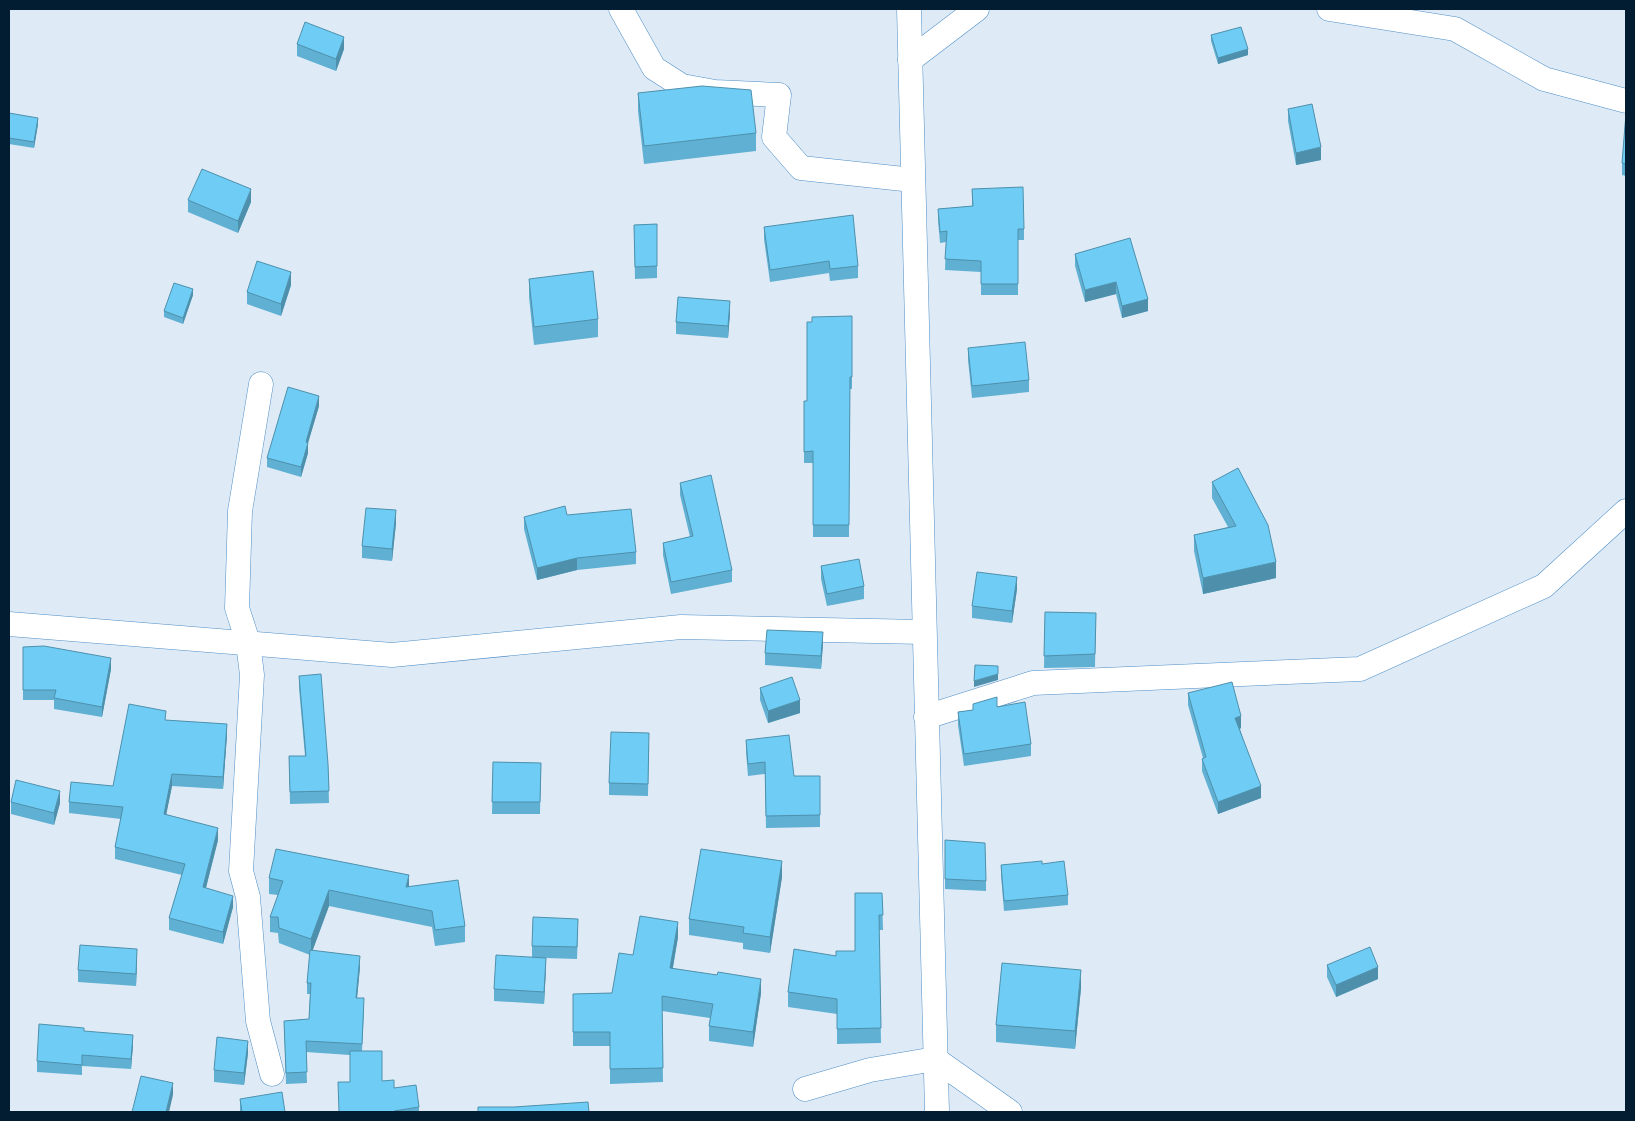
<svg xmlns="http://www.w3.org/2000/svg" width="1635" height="1121" font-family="'Archivo Narrow',sans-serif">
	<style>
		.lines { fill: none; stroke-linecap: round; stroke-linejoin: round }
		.street-casing { stroke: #4f8ec6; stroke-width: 25 }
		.street { stroke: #fff; stroke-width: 24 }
		.wall { fill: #5fb0d3 }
		.shaded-wall { fill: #4e90ac }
		.building { fill: #6fcdf5; stroke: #4e90ac }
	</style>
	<rect width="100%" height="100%" fill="#deebf7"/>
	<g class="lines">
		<defs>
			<g id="street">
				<path d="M 621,9 L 654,68 L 682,86 L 715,92 L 779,95 L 774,137 L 801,168 L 913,180"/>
				<path d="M 909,9 L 937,1112"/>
				<path d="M 1329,9 L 1455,29 L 1544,79 L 1626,101"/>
				<path d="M 910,60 L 977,9"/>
				<path d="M 261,384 L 240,511 L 237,608 L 248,642 L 252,675 L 241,871 L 248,897 L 258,1021 L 272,1074"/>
				<path d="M 9,624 L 392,655 L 681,627 L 924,632"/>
				<path d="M 926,717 L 1033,683 L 1360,669 L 1544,586 L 1626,511"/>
				<path d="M 805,1089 L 870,1070 L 935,1059 L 1010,1112"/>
			</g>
		</defs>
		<use href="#street" class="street-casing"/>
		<use href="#street" class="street"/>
	</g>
	<g class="wall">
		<path d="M 1211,35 L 1248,55 L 1218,64 L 1211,41 Z"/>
		<path d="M 297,44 L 344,49 L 336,71 L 297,56 Z"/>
		<path d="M 638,93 L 756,133 L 756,151 L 644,164 L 638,111 Z"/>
		<path d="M 1288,109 L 1321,160 L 1296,165 L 1288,121 Z"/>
		<path d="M 9,113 L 38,124 L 34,148 L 9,144 Z"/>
		<path d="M 1626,113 L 1626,176 L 1622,175 L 1622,163 Z"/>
		<path d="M 972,189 L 1024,229 L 1024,240 L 1018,240 L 1018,295 L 981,295 L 981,272 L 945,270 L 946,242 L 940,243 L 938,220 L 938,209 L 972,206 Z"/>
		<path d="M 188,200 L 251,202 L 238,233 L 188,212 Z"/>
		<path d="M 657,224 L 657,278 L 635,279 L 634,225 Z"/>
		<path d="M 764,227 L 858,266 L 858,278 L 830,281 L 829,273 L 770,282 L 764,239 Z"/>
		<path d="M 1075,254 L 1148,299 L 1148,311 L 1122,318 L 1116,294 L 1085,302 L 1075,266 Z"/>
		<path d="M 529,279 L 598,319 L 598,337 L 534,345 L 529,297 Z"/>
		<path d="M 291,285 L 281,316 L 247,304 L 247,292 Z"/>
		<path d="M 193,295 L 183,324 L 164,317 L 164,311 Z"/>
		<path d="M 730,313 L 728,338 L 676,334 L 676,322 Z"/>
		<path d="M 852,316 L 852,389 L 850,389 L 849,537 L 813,537 L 813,463 L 804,463 L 804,452 L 812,322 Z"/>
		<path d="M 968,348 L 1029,380 L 1029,392 L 972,398 L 968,360 Z"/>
		<path d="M 319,406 L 308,443 L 308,453 L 301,477 L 267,467 L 267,458 Z"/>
		<path d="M 1212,482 L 1276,578 L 1203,594 L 1194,551 L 1194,535 L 1228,527 L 1212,498 Z"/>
		<path d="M 680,483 L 732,570 L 732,582 L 671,594 L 663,555 L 663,543 L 690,537 L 680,495 Z"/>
		<path d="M 567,515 L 636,552 L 636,564 L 577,570 L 537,580 L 524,529 L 524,517 Z"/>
		<path d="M 396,523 L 392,561 L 362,558 L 362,546 Z"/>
		<path d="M 821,566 L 864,586 L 864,599 L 827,606 L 821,579 Z"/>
		<path d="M 1017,589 L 1012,623 L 972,618 L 972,606 Z"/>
		<path d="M 1045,612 L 1096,613 L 1095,667 L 1044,668 Z"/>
		<path d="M 823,644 L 821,669 L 765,665 L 765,653 Z"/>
		<path d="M 23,647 L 111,669 L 102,717 L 54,709 L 54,700 L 23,700 Z"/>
		<path d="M 299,676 L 328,764 L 329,803 L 290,804 L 289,756 L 305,756 L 299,688 Z"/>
		<path d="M 760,688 L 800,713 L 768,723 L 760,700 Z"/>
		<path d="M 1188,693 L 1241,728 L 1240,729 L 1261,798 L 1218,814 L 1202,771 L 1202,759 L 1203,758 L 1188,705 Z"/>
		<path d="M 997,707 L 1031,744 L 1031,756 L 964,766 L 958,725 L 958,712 Z"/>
		<path d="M 166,720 L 227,735 L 223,789 L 172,786 L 166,814 L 218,840 L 206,888 L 233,907 L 223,944 L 169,930 L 169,918 L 182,875 L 115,859 L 115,847 L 121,819 L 69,813 L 69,802 L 113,786 Z"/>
		<path d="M 746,740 L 794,776 L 820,776 L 820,827 L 766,828 L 765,774 L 748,776 L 746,752 Z"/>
		<path d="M 649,745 L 648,796 L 609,795 L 609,783 Z"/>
		<path d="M 493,762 L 541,763 L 540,814 L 492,814 Z"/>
		<path d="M 11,802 L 60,803 L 54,825 L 11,814 Z"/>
		<path d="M 945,840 L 986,881 L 986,891 L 945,889 Z"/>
		<path d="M 1042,864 L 1068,895 L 1068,905 L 1004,911 L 1001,875 L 1001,865 Z"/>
		<path d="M 782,877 L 770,953 L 743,949 L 743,943 L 689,935 L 689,919 Z"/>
		<path d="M 269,878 L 409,887 L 465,926 L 465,942 L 435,946 L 432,927 L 329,906 L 312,951 L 360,967 L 357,998 L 364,1009 L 362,1051 L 382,1081 L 394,1088 L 419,1107 L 419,1112 L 338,1112 L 350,1082 L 350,1055 L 306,1052 L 307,1083 L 286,1084 L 284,1021 L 309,1019 L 310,994 L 307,994 L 307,983 L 310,955 L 279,943 L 278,933 L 270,932 L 270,917 L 278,895 L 269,894 Z"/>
		<path d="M 882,893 L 883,930 L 879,930 L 881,1043 L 837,1044 L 837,1014 L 788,1007 L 788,992 L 836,956 L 855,951 Z"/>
		<path d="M 578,931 L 577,959 L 546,958 L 544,1004 L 494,1001 L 494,989 L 532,957 L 532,946 Z"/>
		<path d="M 678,937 L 673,968 L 761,993 L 753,1047 L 709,1041 L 709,1026 L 710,1018 L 662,1011 L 663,1082 L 610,1084 L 610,1046 L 573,1046 L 573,994 L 612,993 L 633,955 Z"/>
		<path d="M 137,961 L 136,986 L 78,982 L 78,970 Z"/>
		<path d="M 1327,965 L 1378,979 L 1336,997 L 1327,977 Z"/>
		<path d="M 1081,988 L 1075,1049 L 996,1042 L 996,1025 Z"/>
		<path d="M 84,1032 L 133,1045 L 131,1069 L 82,1066 L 82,1075 L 37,1072 L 37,1061 Z"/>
		<path d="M 248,1053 L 244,1085 L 214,1082 L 214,1070 Z"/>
		<path d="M 240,1099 L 285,1112 L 240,1112 Z"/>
	</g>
	<g class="shaded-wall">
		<path d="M 344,37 L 344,49 L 336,71 L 336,59 Z"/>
		<path d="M 1248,49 L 1248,55 L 1218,64 L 1218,58 Z"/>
		<path d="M 38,118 L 38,124 L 34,148 L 34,142 Z"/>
		<path d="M 1321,147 L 1321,160 L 1296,165 L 1296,153 Z"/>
		<path d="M 251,189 L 251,202 L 238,233 L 238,221 Z"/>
		<path d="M 291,272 L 291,285 L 281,316 L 281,304 Z"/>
		<path d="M 1116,282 L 1116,294 L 1085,302 L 1085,290 Z"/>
		<path d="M 193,289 L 193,295 L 183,324 L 183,318 Z"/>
		<path d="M 1148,299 L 1148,311 L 1122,318 L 1122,306 Z"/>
		<path d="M 730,301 L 730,313 L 728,338 L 728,326 Z"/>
		<path d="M 319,396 L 319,406 L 308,443 L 308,453 L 301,477 L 301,467 L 306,442 Z"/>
		<path d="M 396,510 L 396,523 L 392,561 L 392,549 Z"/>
		<path d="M 577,558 L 577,570 L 537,580 L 537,568 Z"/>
		<path d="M 1276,562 L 1276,578 L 1203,594 L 1203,578 Z"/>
		<path d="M 1017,577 L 1017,589 L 1012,623 L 1012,611 Z"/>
		<path d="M 823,632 L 823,644 L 821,669 L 821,656 Z"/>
		<path d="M 111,658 L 111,669 L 102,717 L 102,707 Z"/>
		<path d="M 998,674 L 998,680 L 974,687 L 974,681 Z"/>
		<path d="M 800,700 L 800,713 L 768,723 L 768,711 Z"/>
		<path d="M 1241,716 L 1241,728 L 1235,730 L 1235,718 Z"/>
		<path d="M 227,724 L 227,735 L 223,789 L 223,777 Z"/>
		<path d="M 172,774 L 172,786 L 164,826 L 164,814 Z"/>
		<path d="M 1261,786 L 1261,798 L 1218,814 L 1218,802 Z"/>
		<path d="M 60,791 L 60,803 L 54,825 L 54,813 Z"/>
		<path d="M 218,828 L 218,840 L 203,899 L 203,887 Z"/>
		<path d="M 782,861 L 782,877 L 770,953 L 770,937 Z"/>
		<path d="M 409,875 L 409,891 L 406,887 Z"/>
		<path d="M 329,890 L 329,906 L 311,955 L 311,939 Z"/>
		<path d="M 233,896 L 233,907 L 223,944 L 223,932 Z"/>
		<path d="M 678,922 L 678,937 L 670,983 L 670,968 Z"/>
		<path d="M 137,949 L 137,961 L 136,986 L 136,974 Z"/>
		<path d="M 360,956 L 360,967 L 356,1009 L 356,998 Z"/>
		<path d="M 546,958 L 546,970 L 544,1004 L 544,992 Z"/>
		<path d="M 1378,967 L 1378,979 L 1336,997 L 1336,985 Z"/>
		<path d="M 1081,970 L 1081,988 L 1075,1049 L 1075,1031 Z"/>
		<path d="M 761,979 L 761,993 L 753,1047 L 753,1032 Z"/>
		<path d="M 133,1035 L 133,1045 L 131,1069 L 131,1059 Z"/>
		<path d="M 248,1041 L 248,1053 L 244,1085 L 244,1073 Z"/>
		<path d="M 173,1083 L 173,1095 L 169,1112 L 166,1112 Z"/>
	</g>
	<g class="building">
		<path d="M 305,22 L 344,37 L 336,59 L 297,44 Z"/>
		<path d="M 1241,27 L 1248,49 L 1218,58 L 1211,35 Z"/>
		<path d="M 702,86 L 751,90 L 756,133 L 644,146 L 638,93 Z"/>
		<path d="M 1312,104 L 1321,147 L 1296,153 L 1288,109 Z"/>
		<path d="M 9,113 L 38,118 L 34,142 L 9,138 Z"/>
		<path d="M 1626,113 L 1626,164 L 1622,163 Z"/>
		<path d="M 202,169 L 251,189 L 238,221 L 188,200 Z"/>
		<path d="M 1023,187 L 1024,229 L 1018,229 L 1018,284 L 981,284 L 981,261 L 945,259 L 947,231 L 940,232 L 938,209 L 973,206 L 972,189 Z"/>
		<path d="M 853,215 L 858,266 L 830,269 L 829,261 L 770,270 L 764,227 Z"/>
		<path d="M 657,224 L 657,266 L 635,267 L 634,225 Z"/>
		<path d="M 1130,238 L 1148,299 L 1122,306 L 1116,282 L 1085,290 L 1075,254 Z"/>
		<path d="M 257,261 L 291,272 L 281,304 L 247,292 Z"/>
		<path d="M 593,271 L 598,319 L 534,327 L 529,279 Z"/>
		<path d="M 174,283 L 193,289 L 183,318 L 164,311 Z"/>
		<path d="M 678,297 L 730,301 L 728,326 L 676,322 Z"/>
		<path d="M 852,316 L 852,377 L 850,377 L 849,525 L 813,525 L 813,451 L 804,452 L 804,401 L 807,401 L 807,322 L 812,322 L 812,317 Z"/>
		<path d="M 1025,342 L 1029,380 L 972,386 L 968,348 Z"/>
		<path d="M 288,387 L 319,396 L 306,442 L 308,443 L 301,467 L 267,458 Z"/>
		<path d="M 1238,468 L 1268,525 L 1276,562 L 1203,578 L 1194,535 L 1236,526 L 1212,482 Z"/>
		<path d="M 711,475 L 732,570 L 671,582 L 663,543 L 693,536 L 680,483 Z"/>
		<path d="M 565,506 L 567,515 L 631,509 L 636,552 L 577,558 L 537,568 L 524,517 Z"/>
		<path d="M 366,508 L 396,510 L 392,549 L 362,546 Z"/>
		<path d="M 859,559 L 864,586 L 827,594 L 821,566 Z"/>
		<path d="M 977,572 L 1017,577 L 1012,611 L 972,606 Z"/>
		<path d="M 1045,612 L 1096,613 L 1095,654 L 1044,656 Z"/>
		<path d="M 767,630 L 823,632 L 821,656 L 765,653 Z"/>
		<path d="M 44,646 L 111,658 L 102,707 L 54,698 L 56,690 L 23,690 L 23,647 Z"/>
		<path d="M 975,665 L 998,666 L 998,674 L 974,681 Z"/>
		<path d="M 321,674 L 328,764 L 329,791 L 290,792 L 289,756 L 306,756 L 299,676 Z"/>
		<path d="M 792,677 L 800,700 L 768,711 L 760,688 Z"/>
		<path d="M 1232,682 L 1241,716 L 1235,718 L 1261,786 L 1218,802 L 1202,759 L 1206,757 L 1188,693 Z"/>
		<path d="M 997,697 L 997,707 L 1025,702 L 1031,744 L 964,754 L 958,712 L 973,710 L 973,704 Z"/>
		<path d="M 129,704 L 166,711 L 165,720 L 227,724 L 223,777 L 172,774 L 164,814 L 218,828 L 203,887 L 233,896 L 223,932 L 169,918 L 185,864 L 115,847 L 123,807 L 69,802 L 71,782 L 113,786 Z"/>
		<path d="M 611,732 L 649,733 L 648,784 L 609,783 Z"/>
		<path d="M 789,735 L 794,776 L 820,776 L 820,815 L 766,816 L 765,762 L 748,764 L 746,740 Z"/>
		<path d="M 493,762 L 541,763 L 540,802 L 492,802 Z"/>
		<path d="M 16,780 L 60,791 L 54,813 L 11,802 Z"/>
		<path d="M 945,840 L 985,843 L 986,881 L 945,879 Z"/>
		<path d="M 276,849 L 409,875 L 406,887 L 458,880 L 465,926 L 435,930 L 432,911 L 329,890 L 311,939 L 279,928 L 278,917 L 270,917 L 283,881 L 269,878 Z"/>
		<path d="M 701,849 L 782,861 L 770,937 L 743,933 L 744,927 L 689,919 Z"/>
		<path d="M 1042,861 L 1042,864 L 1064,861 L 1068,895 L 1004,901 L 1001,865 Z"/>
		<path d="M 855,893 L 882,893 L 883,915 L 879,915 L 881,1028 L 837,1029 L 837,999 L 788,992 L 794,949 L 836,956 L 836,951 L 855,951 Z"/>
		<path d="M 640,916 L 678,922 L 670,968 L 717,975 L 718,972 L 761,979 L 753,1032 L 709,1026 L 713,1004 L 662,996 L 663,1068 L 610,1069 L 610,1032 L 573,1032 L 573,994 L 612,993 L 619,953 L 633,955 Z"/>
		<path d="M 533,917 L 578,919 L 577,947 L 532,946 Z"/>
		<path d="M 80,945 L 137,949 L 136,974 L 78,970 Z"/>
		<path d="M 1370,947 L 1378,967 L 1336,985 L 1327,965 Z"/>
		<path d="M 310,950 L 360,956 L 356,998 L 364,998 L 362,1044 L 306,1041 L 307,1072 L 286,1073 L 284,1021 L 309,1019 L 311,983 L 307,983 Z"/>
		<path d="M 496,955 L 546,958 L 544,992 L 494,989 Z"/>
		<path d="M 1002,963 L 1081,970 L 1075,1031 L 996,1025 Z"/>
		<path d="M 39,1024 L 84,1028 L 84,1031 L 133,1035 L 131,1059 L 82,1055 L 82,1065 L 37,1061 Z"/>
		<path d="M 217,1037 L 248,1041 L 244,1073 L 214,1070 Z"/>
		<path d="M 350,1051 L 382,1051 L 382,1081 L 394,1080 L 394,1088 L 416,1085 L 419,1107 L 394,1111 L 395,1112 L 339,1112 L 338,1082 L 350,1082 Z"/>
		<path d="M 141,1076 L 173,1083 L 166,1112 L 132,1112 Z"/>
		<path d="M 282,1092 L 285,1112 L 242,1112 L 240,1099 Z"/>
		<path d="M 588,1102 L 589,1112 L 478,1112 L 478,1107 L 514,1107 Z"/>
	</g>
	<rect width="1635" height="1121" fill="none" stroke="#021c31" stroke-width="20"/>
</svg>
